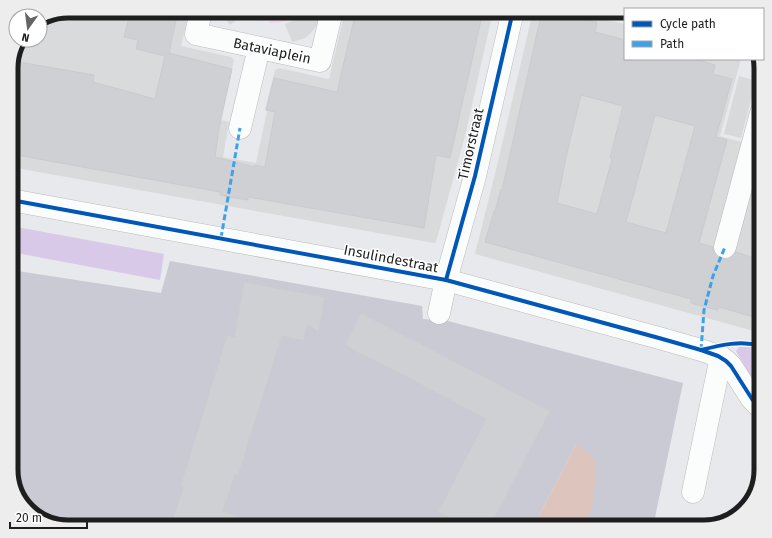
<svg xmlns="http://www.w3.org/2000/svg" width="772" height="538" font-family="'Fira Sans',sans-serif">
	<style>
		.residential { fill: #d8dadb }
		.religious { fill: #d8d9da }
		.construction { fill: #cacad5 }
		.grass { fill: #d8c9e8 }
		.park { fill: #efd6ef }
		.water { fill: #ddc5bd }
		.building { fill: #ced0d3; stroke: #c9cccf; fill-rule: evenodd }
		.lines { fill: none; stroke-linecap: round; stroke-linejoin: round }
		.minor-casing { stroke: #babbbc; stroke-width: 23 }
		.minor { stroke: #fbfcfc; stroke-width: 22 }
		.quiet { stroke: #3da2ea; stroke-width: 3; stroke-dasharray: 6 3; stroke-linecap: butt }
		.cycleway-casing { stroke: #fff; stroke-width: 6 }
		.cycleway { stroke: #0057b8; stroke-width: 4 }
		.labels { text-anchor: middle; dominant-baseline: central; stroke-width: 3; stroke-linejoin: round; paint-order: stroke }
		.street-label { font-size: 14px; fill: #1e1e1e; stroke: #fff }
		.rim { fill: none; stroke: #1e1e1e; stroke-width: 5 }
	</style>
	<rect width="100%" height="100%" fill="#e7e9ec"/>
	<g class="residential">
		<path d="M 68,11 L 189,11 L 181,46 L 231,57 L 234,60 L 221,120 L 229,122 L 223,157 L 256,163 L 267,111 L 265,110 L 275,70 L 279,68 L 329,79 L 345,11 L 493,11 L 465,136 L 436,242 L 434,243 L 11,167 L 11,64 L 23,40 L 40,40 L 40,22 Z"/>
		<path d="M 533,11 L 593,11 L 599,13 L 598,18 L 625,24 L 625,59 L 741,59 L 720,136 L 745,143 L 746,145 L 710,279 L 723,282 L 759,149 L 761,148 L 761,333 L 475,254 L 497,166 Z"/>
	</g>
	<g class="religious">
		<path d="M 220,11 L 242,11 L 245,14 L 230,25 Z"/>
		<path d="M 304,11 L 324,11 L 321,19 L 311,33 L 305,38 L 292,42 L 285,24 L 294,20 Z"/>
		<path d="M 739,76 L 756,81 L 741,138 L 724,134 Z"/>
	</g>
	<path class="construction" d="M 170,261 L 422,306 L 423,319 L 448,321 L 683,383 L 653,527 L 578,527 L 587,521 L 576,445 L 533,527 L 68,527 L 34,515 L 19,498 L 11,473 L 11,270 L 161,293 Z"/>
	<g class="grass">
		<path d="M 11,226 L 164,254 L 160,280 L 11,252 Z"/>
		<path d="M 739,347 L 755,347 L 761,349 L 761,394 L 736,351 Z"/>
	</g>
	<g class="park">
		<path d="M 246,11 L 262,11 L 260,21 Z"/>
		<path d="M 272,11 L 300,11 C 290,20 282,23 269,23 Z"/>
	</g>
	<path class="water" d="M 576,445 L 586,451 L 596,460 C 594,476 598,523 576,527 C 563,529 546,527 533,527 Z"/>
	<g class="building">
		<path d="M 144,11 L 178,11 L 169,53 L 232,69 L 219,128 L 215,157 L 255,167 L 255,165 L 265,167 L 275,112 L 266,110 L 274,78 L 337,92 L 356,11 L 483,11 L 450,158 L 436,155 L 424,228 L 248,197 L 248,200 L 235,198 L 220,195 L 220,192 L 11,154 L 11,64 L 13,61 L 94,75 L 93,82 L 155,99 L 165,56 L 136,49 L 138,40 L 124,37 L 129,17 L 142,20 Z"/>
		<path d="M 542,11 L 597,22 L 595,32 L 625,40 L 625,59 L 695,59 L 715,65 L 713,74 L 732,79 L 716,137 L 727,140 L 699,243 L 713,247 L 713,251 L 716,256 L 721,259 L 729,259 L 734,256 L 736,252 L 761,260 L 761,319 L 719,307 L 718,310 L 705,307 L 691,303 L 691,299 L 485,242 L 494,211 L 495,211 L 501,189 L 502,190 ZM 581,95 L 623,106 L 610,158 L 612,159 L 597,214 L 557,203 L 566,157 ZM 655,115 L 695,126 L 666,233 L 626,222 Z"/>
		<path d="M 244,282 L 325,297 L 319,332 L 307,325 L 304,341 L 282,336 L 238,476 L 235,475 L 223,511 L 260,525 L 260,527 L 170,527 L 183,488 L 180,487 L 227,335 L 234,337 Z"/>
		<path d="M 361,313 L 550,411 L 490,527 L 448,527 L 452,519 L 438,512 L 486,419 L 399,373 L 356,352 L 356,351 L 345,345 Z"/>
	</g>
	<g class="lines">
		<defs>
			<g id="minor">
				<path d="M 201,11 L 196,34 L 320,61 L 332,11"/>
				<path d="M 240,128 L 259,48"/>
				<path d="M 11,200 L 446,280 L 659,338 L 701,350 L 718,356 L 726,361 L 731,366 L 752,399 L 761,408"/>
				<path d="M 725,247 L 761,113"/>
				<path d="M 439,313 L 446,280 L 475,176 L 513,11"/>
				<path d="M 693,492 L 721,357"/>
			</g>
		</defs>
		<use href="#minor" class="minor-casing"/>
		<use href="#minor" class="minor"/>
		<g class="quiet">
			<path d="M 221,238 L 240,128"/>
			<path d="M 701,350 L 704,310 L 713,276 L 725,247"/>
		</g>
		<defs>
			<g id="cycleway">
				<path d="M 11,200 L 446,280 L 659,338 L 701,350 L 718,356 L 726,361 L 731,366 L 752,399 L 761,408"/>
				<path d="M 446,280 L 475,176 L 513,11"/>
				<path d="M 701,350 C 721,345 741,340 761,346"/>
			</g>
		</defs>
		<use href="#cycleway" class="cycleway-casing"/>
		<use href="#cycleway" class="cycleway"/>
	</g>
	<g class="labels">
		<g class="street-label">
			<text transform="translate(272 51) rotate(12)">Bataviaplein</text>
			<text transform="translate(471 144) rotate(-77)">Timorstraat</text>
			<text transform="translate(391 259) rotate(11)">Insulindestraat</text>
		</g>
	</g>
	<path d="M0 0H772V538H0ZM68 18H704A50 50 0 0 1 754 68V470A50 50 0 0 1 704 520H68A50 50 0 0 1 18 470V68A50 50 0 0 1 68 18Z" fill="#ededed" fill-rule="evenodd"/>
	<path class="rim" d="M68 18H704A50 50 0 0 1 754 68V470A50 50 0 0 1 704 520H68A50 50 0 0 1 18 470V68A50 50 0 0 1 68 18Z"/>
	<rect x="624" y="8" width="140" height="52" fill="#ffffff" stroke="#a5a5a5"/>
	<rect x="632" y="21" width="20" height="6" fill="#0057b8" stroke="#a5a5a5"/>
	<text x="660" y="28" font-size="12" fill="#1e1e1e">Cycle path</text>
	<rect x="632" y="41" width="20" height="6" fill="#3da2ea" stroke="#a5a5a5"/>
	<text x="660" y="48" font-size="12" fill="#1e1e1e">Path</text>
	<g transform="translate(28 28) rotate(194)"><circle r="19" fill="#ffffff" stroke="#a5a5a5"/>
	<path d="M0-3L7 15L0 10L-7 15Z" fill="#646566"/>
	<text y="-6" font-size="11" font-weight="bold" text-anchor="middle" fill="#1e1e1e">N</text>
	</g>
	<path d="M10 522v6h77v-6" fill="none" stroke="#1e1e1e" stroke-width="2"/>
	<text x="16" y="522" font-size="12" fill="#1e1e1e" stroke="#ffffff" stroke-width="3" paint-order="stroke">20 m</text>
</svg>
